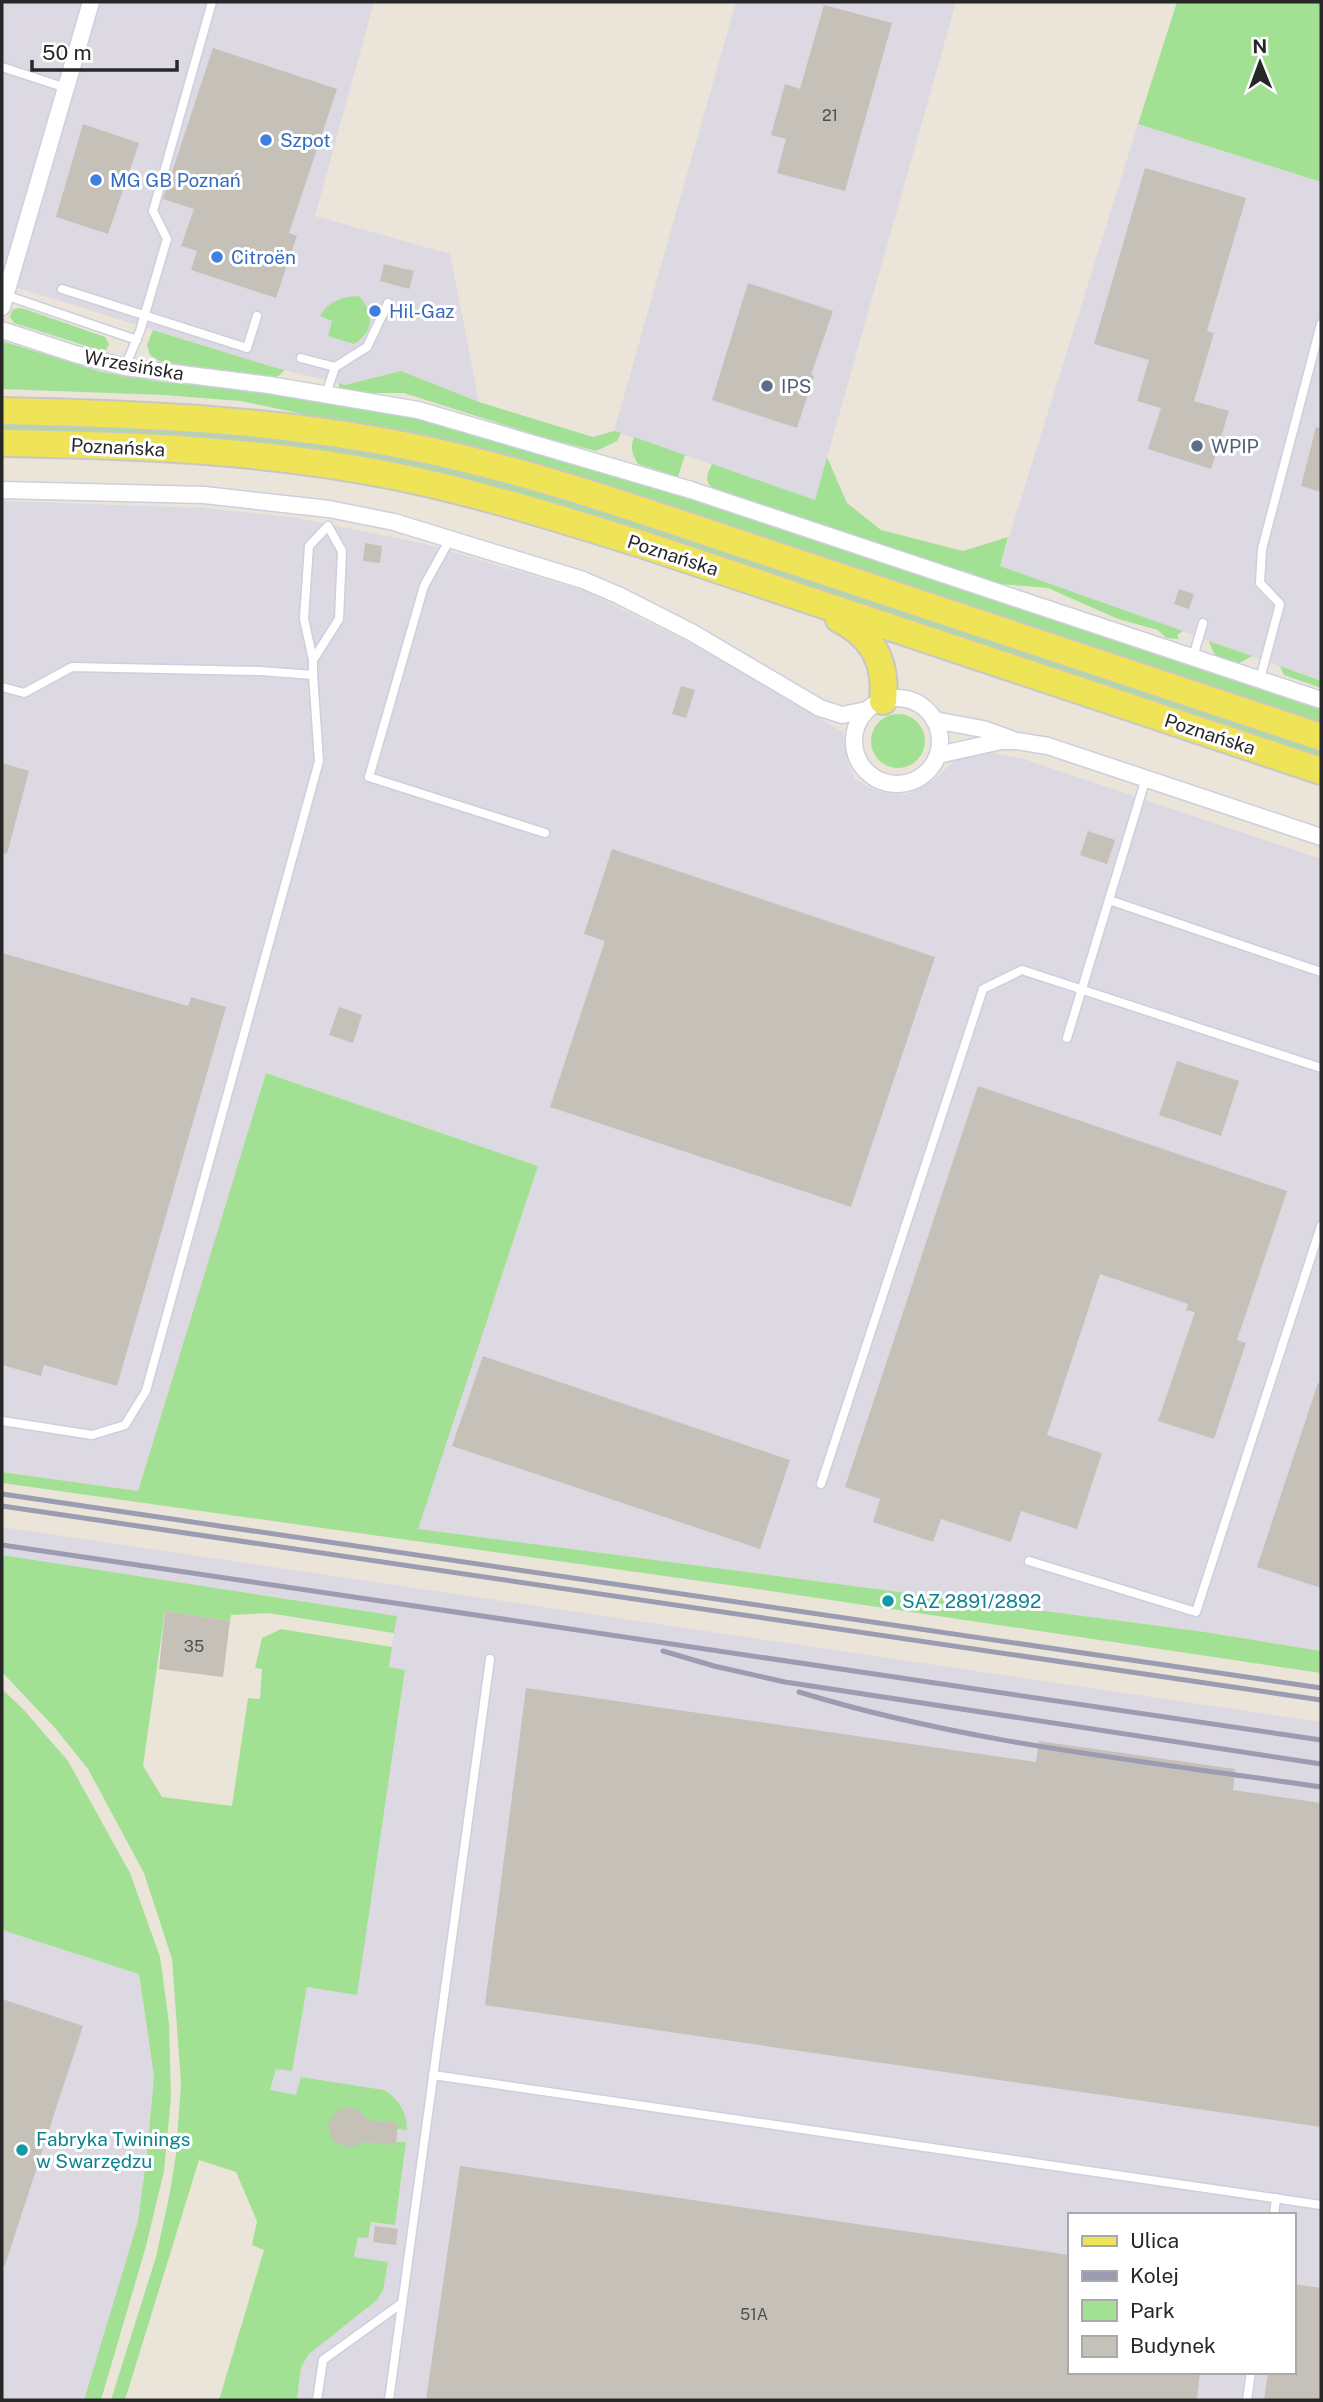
<svg xmlns="http://www.w3.org/2000/svg" width="1323" height="2402" font-family="'Public Sans',sans-serif">
	<style>
		.industrial { fill: #ddd9e2; fill-rule: evenodd }
		.green { fill: #a2e193 }
		.building { fill: #c5c1b8 }
		.lines { fill: none; stroke-linecap: round; stroke-linejoin: round }
		.service-casing { stroke: #cdcee0; stroke-width: 11 }
		.minor-casing { stroke: #cdcee0; stroke-width: 19 }
		.primary-casing { stroke: #c7c7c7; stroke-width: 30 }
		.service { stroke: #fff; stroke-width: 8 }
		.minor { stroke: #fff; stroke-width: 16 }
		.primary { stroke: #efe357; stroke-width: 26 }
		.rail { stroke: #9b9bb1; stroke-width: 5 }
		.shop-dot { fill: #3f7fe0; stroke: #fff; stroke-width: 2.5 }
		.service-dot { fill: #5c6f8a; stroke: #fff; stroke-width: 2.5 }
		.culture-dot { fill: #0f9aa8; stroke: #fff; stroke-width: 2.5 }
		.labels { text-anchor: middle; dominant-baseline: central; stroke-width: 6; stroke-linejoin: round; paint-order: stroke }
		.number-label { font-size: 16px; fill: #4e4e4b }
		.shop-label { font-size: 19px; fill: #366cbe; stroke: #fff; text-anchor: start }
		.street-label { font-size: 19px; fill: #272727; stroke: #fff }
		.service-label { font-size: 19px; fill: #4e5e75; stroke: #fff; text-anchor: start }
		.culture-label { font-size: 19px; fill: #0d838f; stroke: #fff; text-anchor: start }
	</style>
	<rect width="100%" height="100%" fill="#eae5d8"/>
	<g class="industrial">
		<path d="M 2,2 L 374,2 L 315,216 L 450,254 L 479,402 L 401,371 L 345,385 L 273,367 L 2,283 Z"/>
		<path d="M 736,2 L 956,2 L 815,500 L 614,431 Z"/>
		<path d="M 1138,124 L 1321,182 L 1321,681 L 1000,566 Z"/>
		<path d="M 2,501 L 204,508 L 291,517 L 422,543 L 585,591 L 716,656 L 843,732 L 848,763 L 855,779 L 877,791 L 905,795 L 934,780 L 957,758 L 988,752 L 1024,759 L 1321,859 L 1321,1651 L 1198,1631 L 417,1529 L 538,1166 L 267,1073 L 138,1491 L 2,1472 Z"/>
		<path d="M 2,1527 L 1321,1722 L 1321,2400 L 297,2400 L 301,2367 L 309,2354 L 330,2336 L 388,2263 L 354,2257 L 358,2237 L 370,2222 L 395,2225 L 406,2143 L 373,2143 L 375,2120 L 398,2123 L 397,2129 L 407,2129 L 402,2107 L 302,2077 L 296,2096 L 270,2090 L 276,2069 L 292,2070 L 307,1987 L 357,1994 L 405,1670 L 389,1667 L 396,1616 L 2,1555 ZM 1069,2215 L 1293,2215 L 1293,2372 L 1069,2372 Z"/>
		<path d="M 2,1930 L 139,1974 L 154,2076 L 147,2153 L 138,2221 L 84,2400 L 2,2400 Z"/>
	</g>
	<g class="green">
		<path d="M 1177,2 L 1321,2 L 1321,182 L 1138,124 Z"/>
		<path d="M 359,296 C 374,313 375,332 354,344 L 328,336 L 332,321 L 320,316 C 329,300 342,297 359,296 Z"/>
		<path d="M 18,308 L 25,309 L 105,337 L 109,344 L 105,352 L 14,323 L 10,317 L 12,310 Z"/>
		<path d="M 153,330 L 273,367 L 285,370 L 278,376 L 270,379 L 159,361 L 150,355 L 147,345 Z"/>
		<path d="M 2,341 L 102,372 L 162,382 L 267,391 L 409,417 L 454,427 L 679,494 L 1321,710 L 1321,727 L 340,422 L 241,401 L 164,395 L 2,389 Z"/>
		<path d="M 401,371 L 479,402 L 593,437 L 614,431 L 621,433 L 617,441 L 596,451 L 549,439 L 404,393 L 366,393 L 339,388 L 339,383 L 345,385 Z"/>
		<path d="M 2,421 L 200,429 L 373,450 L 519,484 L 1321,748 L 1321,762 L 536,501 L 2,433 Z"/>
		<path d="M 634,437 L 685,455 L 678,477 L 638,464 C 632,454 630,448 634,437 Z"/>
		<path d="M 827,457 L 847,503 L 881,530 L 963,551 L 1008,537 L 1000,566 L 1183,631 L 1177,635 L 1179,639 L 1166,638 L 1158,630 L 1118,619 L 1048,588 L 1000,584 L 962,570 L 954,570 L 711,487 C 704,479 708,473 712,464 L 815,500 Z"/>
		<path d="M 1209,641 L 1252,656 L 1236,665 C 1218,660 1215,659 1209,641 Z"/>
		<path d="M 1280,666 L 1321,681 L 1321,688 L 1284,675 Z"/>
		<circle cx="898" cy="741" r="27"/>
		<path d="M 266,1073 L 538,1166 L 418,1529 L 1198,1631 L 1321,1651 L 1321,1673 L 750,1588 L 2,1483 L 2,1472 L 138,1491 Z"/>
		<path d="M 2,1555 L 397,1616 L 394,1633 L 268,1613 L 231,1615 L 230,1621 L 165,1611 L 143,1766 L 162,1797 L 232,1806 L 248,1698 L 260,1699 L 262,1669 L 255,1668 L 262,1638 L 281,1629 L 392,1647 L 389,1667 L 405,1670 L 357,1995 L 307,1987 L 292,2071 L 276,2069 L 270,2090 L 296,2095 L 301,2077 L 384,2090 C 399,2099 407,2112 407,2130 L 397,2129 L 397,2123 L 375,2121 L 396,2142 L 406,2142 L 395,2225 L 371,2222 L 368,2238 L 358,2237 L 354,2257 L 388,2262 L 383,2290 L 377,2300 L 309,2354 L 301,2367 L 297,2400 L 219,2400 L 264,2250 L 252,2245 L 257,2221 L 236,2172 L 199,2160 L 125,2400 L 111,2400 L 156,2257 L 170,2192 L 176,2154 L 181,2083 L 172,1959 L 144,1873 L 88,1769 L 55,1728 L 2,1672 Z"/>
		<path d="M 2,1689 L 23,1709 L 68,1761 L 130,1873 L 160,1957 L 163,1978 L 169,2023 L 171,2098 L 164,2171 L 146,2246 L 101,2400 L 84,2400 L 138,2221 L 147,2153 L 154,2076 L 139,1974 L 2,1930 Z"/>
	</g>
	<g class="building">
		<path d="M 824,5 L 892,23 L 845,191 L 777,173 L 786,139 L 771,135 L 785,84 L 800,89 Z"/>
		<path d="M 213,48 L 337,89 L 289,233 L 297,236 L 276,298 L 191,270 L 197,251 L 181,246 L 194,209 L 163,199 Z"/>
		<path d="M 83,124 L 139,143 L 108,234 L 56,217 Z"/>
		<path d="M 1145,168 L 1246,198 L 1207,331 L 1214,333 L 1194,401 L 1229,411 L 1211,469 L 1148,449 L 1161,408 L 1137,401 L 1149,360 L 1094,344 Z"/>
		<path d="M 384,264 L 414,271 L 409,289 L 380,281 Z"/>
		<path d="M 748,283 L 833,311 L 811,375 L 814,376 L 797,428 L 712,400 Z"/>
		<path d="M 1316,427 L 1321,428 L 1321,492 L 1301,486 Z"/>
		<path d="M 365,543 L 382,546 L 380,563 L 363,561 Z"/>
		<path d="M 1179,589 L 1194,594 L 1189,609 L 1174,604 Z"/>
		<path d="M 681,686 L 695,690 L 686,718 L 672,714 Z"/>
		<path d="M 2,763 L 29,771 L 7,854 L 2,853 Z"/>
		<path d="M 1088,831 L 1115,840 L 1107,864 L 1080,855 Z"/>
		<path d="M 612,849 L 935,957 L 851,1207 L 550,1107 L 605,941 L 584,934 Z"/>
		<path d="M 2,953 L 188,1006 L 191,997 L 226,1007 L 117,1386 L 44,1365 L 41,1376 L 2,1365 Z"/>
		<path d="M 339,1007 L 362,1015 L 353,1043 L 329,1035 Z"/>
		<path d="M 1177,1061 L 1239,1081 L 1221,1136 L 1159,1115 Z"/>
		<path d="M 978,1086 L 1287,1191 L 1237,1340 L 1246,1343 L 1214,1439 L 1158,1421 L 1195,1312 L 1186,1310 L 1188,1304 L 1100,1274 L 1047,1435 L 1102,1453 L 1077,1529 L 1021,1511 L 1011,1542 L 941,1519 L 933,1542 L 873,1522 L 880,1499 L 845,1487 Z"/>
		<path d="M 483,1356 L 790,1460 L 760,1549 L 452,1446 Z"/>
		<path d="M 1318,1383 L 1321,1384 L 1321,1588 L 1257,1567 Z"/>
		<path d="M 165,1611 L 230,1621 L 223,1677 L 159,1669 Z"/>
		<path d="M 526,1688 L 1036,1762 L 1039,1741 L 1235,1769 L 1233,1790 L 1321,1803 L 1321,2127 L 485,2005 Z"/>
		<path d="M 2,1999 L 83,2026 L 5,2265 L 2,2265 Z"/>
		<path d="M 346,2107 L 359,2110 L 368,2120 L 398,2123 L 396,2145 L 365,2142 L 349,2148 L 336,2143 L 331,2138 L 328,2124 L 335,2113 Z"/>
		<path d="M 460,2166 L 1069,2255 L 1069,2372 L 1200,2372 L 1197,2400 L 426,2400 Z"/>
		<path d="M 375,2226 L 398,2229 L 396,2245 L 373,2242 Z"/>
		<path d="M 1293,2284 L 1321,2288 L 1321,2400 L 1264,2400 L 1268,2372 L 1293,2372 Z"/>
	</g>
	<g class="lines">
		<defs>
			<g id="service">
				<path d="M 2,67 L 66,88"/>
				<path d="M 62,289 L 247,348 L 257,316"/>
				<path d="M 5,295 L 137,340"/>
				<path d="M 301,358 L 335,367"/>
				<path d="M 125,367 L 140,331 L 167,239 L 153,211 L 212,2"/>
				<path d="M 326,394 L 335,367 L 367,347 L 388,303"/>
				<path d="M 328,526 L 342,551 L 339,619 L 313,660 L 304,619 L 309,546 Z"/>
				<path d="M 450,539 L 424,586 L 369,777 L 545,833"/>
				<path d="M 1193,657 L 1203,623"/>
				<path d="M 1260,679 L 1280,604 L 1260,583 L 1262,549 L 1321,324"/>
				<path d="M 2,687 L 24,693 L 72,667 L 260,671 L 313,675 L 313,660"/>
				<path d="M 1109,900 L 1321,972"/>
				<path d="M 1067,1038 L 1146,778"/>
				<path d="M 2,1421 L 92,1435 L 125,1425 L 146,1391 L 319,761 L 313,675"/>
				<path d="M 821,1484 L 983,989 L 1022,970 L 1321,1068"/>
				<path d="M 1029,1561 L 1196,1612 L 1321,1226"/>
				<path d="M 433,2075 L 1321,2205"/>
				<path d="M 1274,2215 L 1276,2198"/>
				<path d="M 317,2400 L 323,2360 L 402,2303"/>
				<path d="M 389,2400 L 490,1659"/>
				<path d="M 1247,2400 L 1251,2372"/>
			</g>
			<g id="minor">
				<path d="M 2,307 L 91,2"/>
				<path d="M 2,330 L 75,354 L 125,367 L 269,385 L 418,410 L 691,490 L 1321,700"/>
				<path d="M 2,490 L 204,495 L 329,509 L 394,522 L 583,580 L 618,595 L 691,632 L 820,708 L 842,715 L 867,710"/>
				<circle cx="897" cy="741" r="43"/>
				<path d="M 934,720 L 983,729 L 1011,739"/>
				<path d="M 938,755 L 1001,741 L 1017,741 L 1048,746 L 1321,837"/>
			</g>
			<g id="primary">
				<path d="M 2,411 C 139,414 277,419 412,447 C 542,473 668,520 793,561 C 969,620 1145,679 1321,737"/>
				<path d="M 2,443 C 131,445 262,450 389,475 C 475,492 558,518 641,544 L 1321,771"/>
				<path d="M 839,619 C 873,636 887,662 883,701"/>
			</g>
		</defs>
		<use href="#service" class="service-casing"/>
		<use href="#minor" class="minor-casing"/>
		<use href="#primary" class="primary-casing"/>
		<use href="#service" class="service"/>
		<use href="#minor" class="minor"/>
		<use href="#primary" class="primary"/>
		<g class="rail">
			<path d="M 2,1494 L 1321,1688"/>
			<path d="M 2,1506 L 1321,1700"/>
			<path d="M 2,1545 L 1321,1740"/>
			<path d="M 663,1651 L 714,1666 L 785,1682 L 1321,1764"/>
			<path d="M 799,1692 C 968,1744 1146,1761 1321,1787"/>
		</g>
	</g>
	<g class="shop-dot">
		<circle cx="266" cy="140" r="7"/>
		<circle cx="96" cy="180" r="7"/>
		<circle cx="217" cy="257" r="7"/>
		<circle cx="375" cy="311" r="7"/>
	</g>
	<g class="service-dot">
		<circle cx="767" cy="386" r="7"/>
		<circle cx="1197" cy="446" r="7"/>
	</g>
	<g class="culture-dot">
		<circle cx="888" cy="1601" r="7"/>
		<circle cx="22" cy="2150" r="7"/>
	</g>
	<g class="labels">
		<g class="number-label">
			<text x="830" y="115">21</text>
			<text x="194" y="1646">35</text>
			<text x="754" y="2314">51A</text>
		</g>
		<g class="shop-label">
			<text x="280" y="140">Szpot</text>
			<text x="110" y="180">MG GB Poznań</text>
			<text x="231" y="257">Citroën</text>
			<text x="389" y="311">Hil-Gaz</text>
		</g>
		<g class="street-label">
			<text transform="translate(134 365) rotate(10)">Wrzesińska</text>
			<text transform="translate(118 447) rotate(3)">Poznańska</text>
			<text transform="translate(673 555) rotate(18)">Poznańska</text>
			<text transform="translate(1210 734) rotate(18)">Poznańska</text>
		</g>
		<g class="service-label">
			<text x="781" y="386">IPS</text>
			<text x="1211" y="446">WPIP</text>
		</g>
		<g class="culture-label">
			<text x="902" y="1601">SAZ 2891/2892</text>
			<text x="36" y="2139">Fabryka Twinings<tspan x="36" dy="22">w Swarzędzu</tspan></text>
		</g>
	</g>
	<rect width="1323" height="2402" fill="none" stroke="#272727" stroke-width="7"/>
	<rect x="1068" y="2213" width="228" height="161" fill="#ffffff" stroke="#a9a9a9" stroke-width="2"/>
	<rect x="1082" y="2236" width="35" height="10" fill="#efe357" stroke="#a9a9a9" stroke-width="2"/>
	<text x="1130" y="2248" font-size="21" fill="#272727">Ulica</text>
	<rect x="1082" y="2271" width="35" height="10" fill="#9b9bb1" stroke="#a9a9a9" stroke-width="2"/>
	<text x="1130" y="2283" font-size="21" fill="#272727">Kolej</text>
	<rect x="1082" y="2300" width="35" height="21" fill="#a2e193" stroke="#a9a9a9" stroke-width="2"/>
	<text x="1130" y="2318" font-size="21" fill="#272727">Park</text>
	<rect x="1082" y="2336" width="35" height="21" fill="#c5c1b8" stroke="#a9a9a9" stroke-width="2"/>
	<text x="1130" y="2353" font-size="21" fill="#272727">Budynek</text>
	<g transform="translate(1260 63) rotate(359)" stroke="#ffffff" stroke-width="5" paint-order="stroke">
	<path d="M0-5L12 26L0 18L-12 26Z" fill="#272727"/>
	<text y="-10" font-size="19" font-weight="bold" text-anchor="middle" fill="#272727">N</text>
	</g>
	<path d="M32 60v10h145v-10" fill="none" stroke="#272727" stroke-width="3.5"/>
	<text x="42" y="60" font-size="21" fill="#272727" stroke="#ffffff" stroke-width="5" paint-order="stroke">50 m</text>
</svg>
